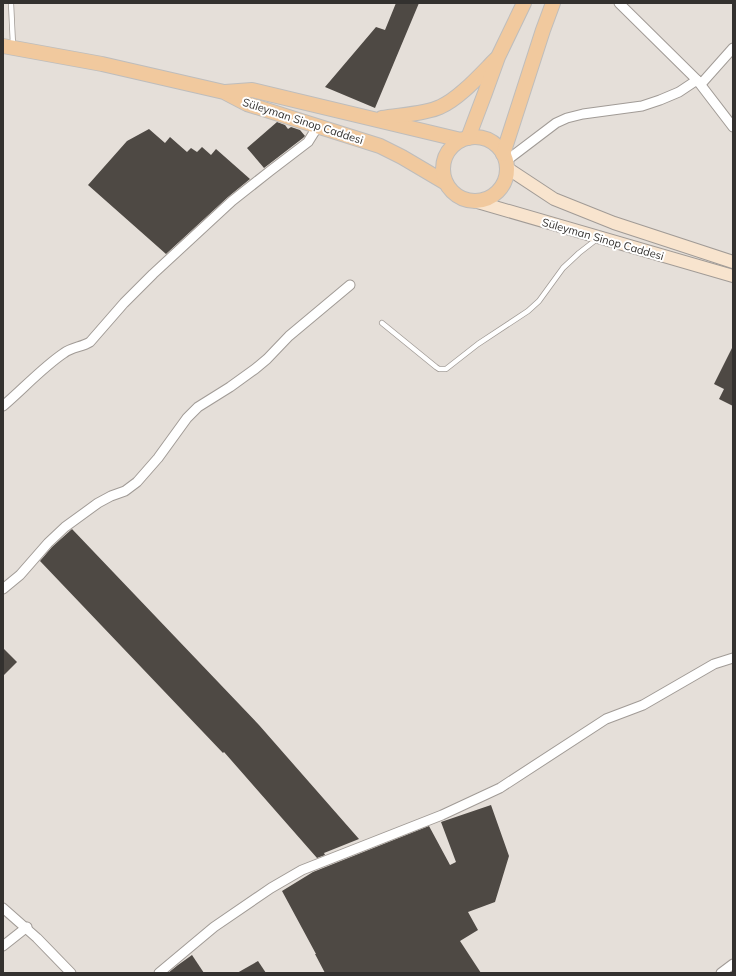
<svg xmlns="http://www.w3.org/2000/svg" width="736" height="976" font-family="Mulish,sans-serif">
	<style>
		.building { fill: #4e4944 }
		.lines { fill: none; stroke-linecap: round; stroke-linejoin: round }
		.lane-casing { stroke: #a19b96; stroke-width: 6 }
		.street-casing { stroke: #a19b96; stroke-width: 11 }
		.secondary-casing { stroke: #a19b96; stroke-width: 14 }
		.primary-casing { stroke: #bebdbc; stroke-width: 16 }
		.lane { stroke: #fff; stroke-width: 4.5 }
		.street { stroke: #fff; stroke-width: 9 }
		.secondary { stroke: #f8e4ce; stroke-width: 12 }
		.primary { stroke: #f1c99e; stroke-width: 14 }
		.labels { text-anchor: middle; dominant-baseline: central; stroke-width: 4; stroke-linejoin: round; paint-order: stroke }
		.street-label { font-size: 11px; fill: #33312f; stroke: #fff }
	</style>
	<rect width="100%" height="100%" fill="#e5dfd9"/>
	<g class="building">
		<path d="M 396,3 L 419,3 L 375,108 L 325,87 L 376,27 L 385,30 Z"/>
		<path d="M 277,122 L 285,125 L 288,129 L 291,127 L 300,130 L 305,136 L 303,138 L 264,168 L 247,148 Z"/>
		<path d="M 149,129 L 165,143 L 170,137 L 187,152 L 191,148 L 197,152 L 202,147 L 211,155 L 216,149 L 250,179 L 228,197 L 166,254 L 88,185 L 127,141 Z"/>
		<path d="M 733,346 L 733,406 L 719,399 L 724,389 L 714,384 Z"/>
		<path d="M 72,529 L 259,725 L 359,839 L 324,853 L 325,855 L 317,858 L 224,752 L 223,753 L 40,561 L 52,547 Z"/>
		<path d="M 3,648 L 17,662 L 3,676 Z"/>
		<path d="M 491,805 L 509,856 L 495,902 L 468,912 L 478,930 L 460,941 L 481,973 L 325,973 L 315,954 L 316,954 L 282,891 L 313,872 L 429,826 L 450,865 L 456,862 L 441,822 Z"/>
		<path d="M 192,955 L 204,973 L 168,973 L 178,965 Z"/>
		<path d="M 258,961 L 266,973 L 237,973 Z"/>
	</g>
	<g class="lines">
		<defs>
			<g id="lane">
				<path d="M 11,3 L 13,45"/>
				<path d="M 382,323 L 436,367 L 439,369 L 446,369 L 478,344 L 528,311 L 539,301 L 563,268 L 579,253 L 597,239"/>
			</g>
			<g id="street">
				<path d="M 619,3 L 697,80 L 733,127"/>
				<path d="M 701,84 L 733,48"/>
				<path d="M 506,161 L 556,123 L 567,118 L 583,114 L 642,106 L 660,100 L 679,92 L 697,80"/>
				<path d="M 3,406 C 23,389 43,367 64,353 C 72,347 82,347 90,342 L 124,303 L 153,274 L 232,201 L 270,171 L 308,142 L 318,126"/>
				<path d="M 3,589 L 20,575 L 48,543 L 65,527 L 98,503 L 111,496 L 125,491 L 137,482 L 158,458 L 187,418 L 198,407 L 230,387 L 255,369 L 267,359 L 289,336 L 350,285"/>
				<path d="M 3,908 L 37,938 L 71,973"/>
				<path d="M 3,946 L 27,927"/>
				<path d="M 159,973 L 214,927 L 271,888 L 302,870 L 442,815 L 500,788 L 606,719 L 643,705 L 714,664 L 733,658"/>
				<path d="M 721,973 L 733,964"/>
			</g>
			<g id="secondary">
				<path d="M 507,168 L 554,199 L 614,223 L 733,262"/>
				<path d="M 474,201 L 733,276"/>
			</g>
			<g id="primary">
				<path d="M 3,46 L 102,64 L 224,92 L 247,104 L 380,146 L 402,157 L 446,183"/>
				<path d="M 225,92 L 252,90 L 461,140"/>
				<path d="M 382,118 C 399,115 425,114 440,107 C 459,99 481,74 496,59"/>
				<circle cx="475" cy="169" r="32"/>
				<path d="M 468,138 L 485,93 L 498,57 L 524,3"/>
				<path d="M 503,154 L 543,30 L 553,3"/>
			</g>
		</defs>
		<use href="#lane" class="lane-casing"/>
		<use href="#street" class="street-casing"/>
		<use href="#secondary" class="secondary-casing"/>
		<use href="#primary" class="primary-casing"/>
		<use href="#lane" class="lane"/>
		<use href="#street" class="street"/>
		<use href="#secondary" class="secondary"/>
		<use href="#primary" class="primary"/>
	</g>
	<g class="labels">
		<g class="street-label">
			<text transform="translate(303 121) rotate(18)">Süleyman Sinop Caddesi</text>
			<text transform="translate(603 239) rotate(16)">Süleyman Sinop Caddesi</text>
		</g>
	</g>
	<rect width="736" height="976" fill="none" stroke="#33312f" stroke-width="8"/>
</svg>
